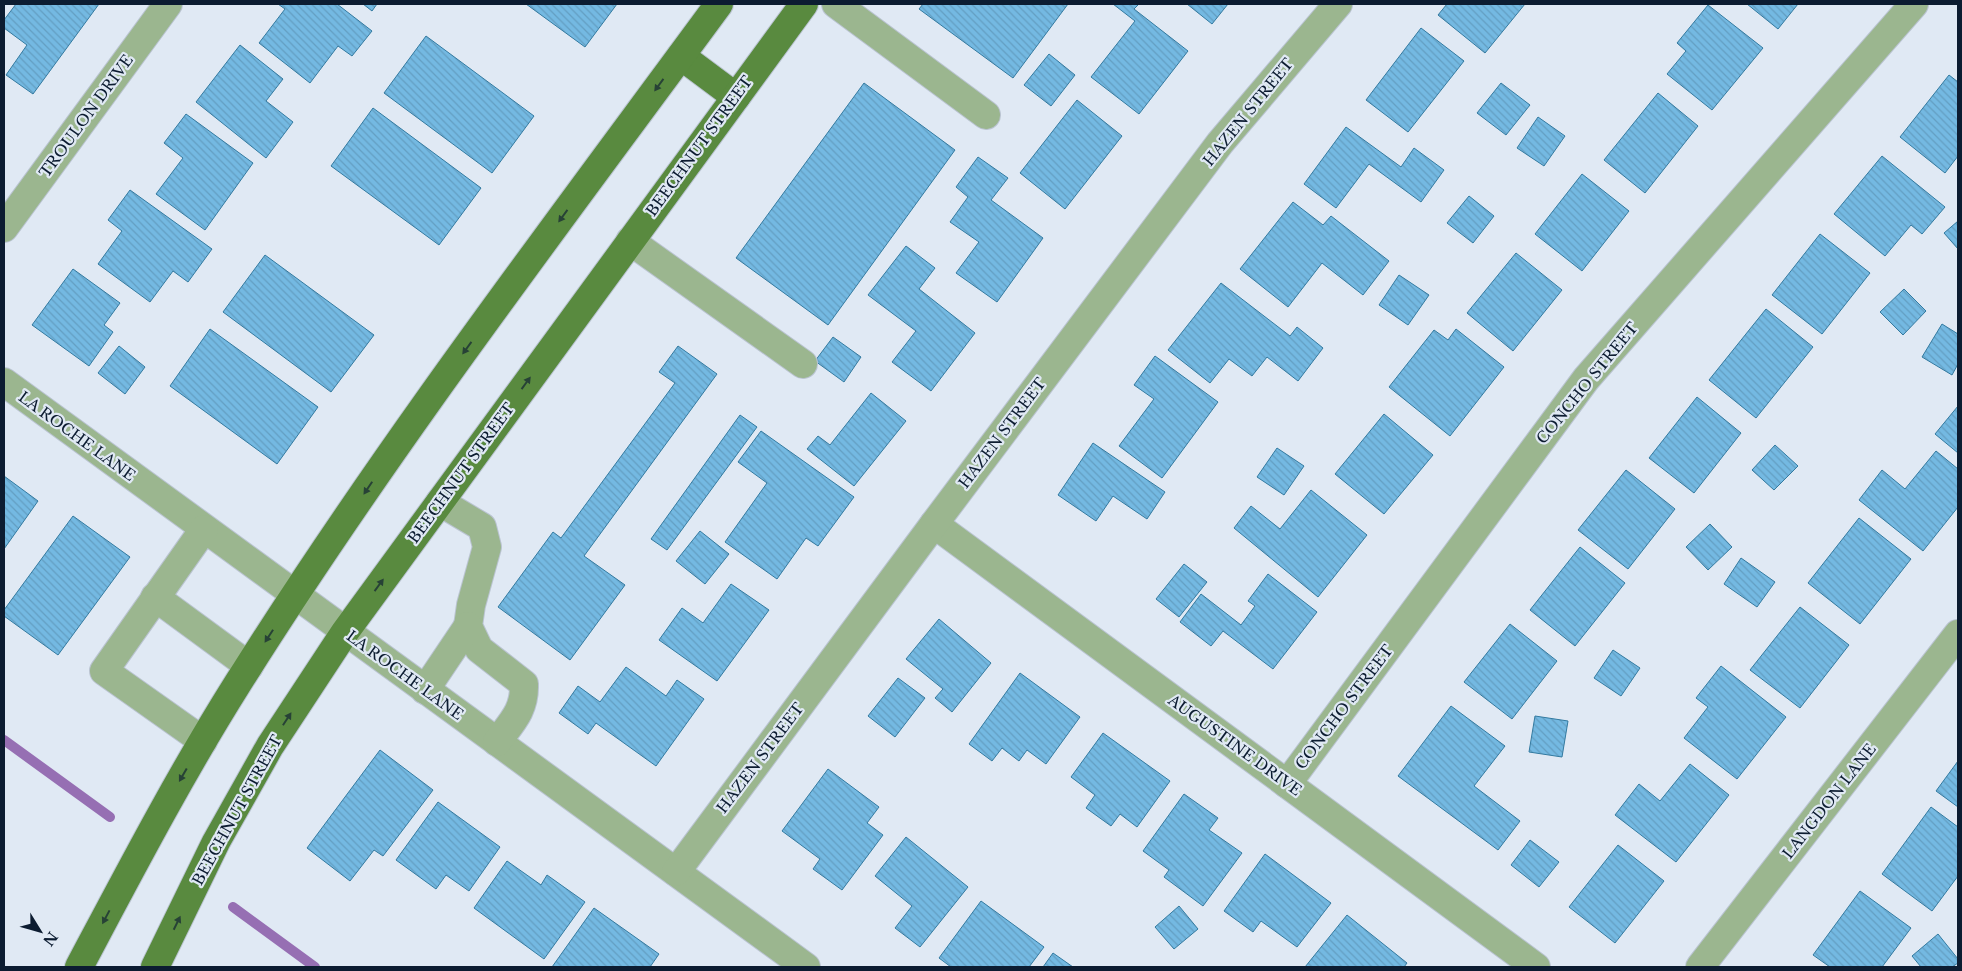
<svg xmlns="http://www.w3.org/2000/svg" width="1962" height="971" font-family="'Libre Baskerville',serif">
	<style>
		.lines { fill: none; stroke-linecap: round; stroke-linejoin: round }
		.stream { stroke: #966fb3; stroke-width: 10 }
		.building { fill: url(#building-back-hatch); stroke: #337aa0 }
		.minor-casing { stroke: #bac4d1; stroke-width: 30 }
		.major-casing { stroke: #bac4d1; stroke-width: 30 }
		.minor { stroke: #9bb68f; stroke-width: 28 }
		.major { stroke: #598a3f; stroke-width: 28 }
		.oneway { fill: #274236 }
		.labels { text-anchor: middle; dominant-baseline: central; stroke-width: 4.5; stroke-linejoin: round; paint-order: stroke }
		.street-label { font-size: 15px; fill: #0c1c31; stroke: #e0e9f4 }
	</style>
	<defs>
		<pattern id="building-back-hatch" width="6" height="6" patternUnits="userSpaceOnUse" patternTransform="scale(1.25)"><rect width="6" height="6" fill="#74b9e2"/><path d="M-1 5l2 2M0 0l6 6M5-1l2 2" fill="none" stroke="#639ec2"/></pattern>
	</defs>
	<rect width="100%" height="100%" fill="#e0e9f4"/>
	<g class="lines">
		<g class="stream">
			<path d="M 4,740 L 110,817"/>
			<path d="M 233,907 L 315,967"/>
		</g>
	</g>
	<g class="building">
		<path d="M 16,4 L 99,4 L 33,94 L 6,75 L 27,45 L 4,28 L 4,20 Z"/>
		<path d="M 278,4 L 337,4 L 372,31 L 352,56 L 338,46 L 310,83 L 259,43 L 285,9 Z"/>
		<path d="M 363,4 L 377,4 L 372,11 Z"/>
		<path d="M 526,4 L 617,4 L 585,47 Z"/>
		<path d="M 923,4 L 1068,4 L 1013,78 L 919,9 Z"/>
		<path d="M 1113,4 L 1139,4 L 1134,9 L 1188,51 L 1139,114 L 1091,77 L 1135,21 Z"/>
		<path d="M 1187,4 L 1228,4 L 1212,24 Z"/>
		<path d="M 1447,4 L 1525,4 L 1485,53 L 1438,15 Z"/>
		<path d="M 1747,4 L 1798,4 L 1778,29 Z"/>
		<path d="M 1708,5 L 1763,48 L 1712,110 L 1667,74 L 1686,51 L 1677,43 Z"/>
		<path d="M 1421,28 L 1464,61 L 1408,132 L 1366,100 Z"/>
		<path d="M 426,36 L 534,116 L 492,173 L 384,93 Z"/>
		<path d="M 240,45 L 283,79 L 266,101 L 293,122 L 266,158 L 196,102 Z"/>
		<path d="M 1049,54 L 1075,75 L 1051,106 L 1024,85 Z"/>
		<path d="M 1949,75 L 1958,82 L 1958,156 L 1945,173 L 1900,137 Z"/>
		<path d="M 864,83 L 955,150 L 828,325 L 736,258 Z"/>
		<path d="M 1501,83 L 1530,105 L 1506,135 L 1477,113 Z"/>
		<path d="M 1658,93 L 1698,126 L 1645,193 L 1604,160 Z"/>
		<path d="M 1077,100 L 1122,136 L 1065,209 L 1020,173 Z"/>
		<path d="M 373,108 L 481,188 L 439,245 L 331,166 Z"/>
		<path d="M 186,114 L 253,163 L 205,230 L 156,194 L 183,158 L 164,143 Z"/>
		<path d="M 1538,117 L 1565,136 L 1544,166 L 1517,148 Z"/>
		<path d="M 1346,127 L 1401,167 L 1414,148 L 1444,170 L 1421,202 L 1369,164 L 1336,208 L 1304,184 Z"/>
		<path d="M 1882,156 L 1945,207 L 1922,234 L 1911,225 L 1885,256 L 1834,214 Z"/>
		<path d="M 978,157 L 1008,178 L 991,200 L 1043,238 L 997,302 L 956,273 L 979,242 L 950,222 L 968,197 L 956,187 Z"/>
		<path d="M 1582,174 L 1629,211 L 1582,271 L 1535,234 Z"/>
		<path d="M 130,190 L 212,249 L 188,282 L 173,271 L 150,302 L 98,264 L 122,231 L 108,220 Z"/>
		<path d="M 1469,196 L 1494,216 L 1473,243 L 1447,223 Z"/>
		<path d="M 1293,202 L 1323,225 L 1331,216 L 1389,261 L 1363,295 L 1322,263 L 1288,307 L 1240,269 Z"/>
		<path d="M 1958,221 L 1958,249 L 1944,233 Z"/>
		<path d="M 1820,234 L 1870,273 L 1822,334 L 1772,295 Z"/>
		<path d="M 906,246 L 935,268 L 919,289 L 975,333 L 931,391 L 892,362 L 916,331 L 868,295 Z"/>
		<path d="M 1516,253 L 1562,290 L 1513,351 L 1467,313 Z"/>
		<path d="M 265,255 L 374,335 L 331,392 L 223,312 Z"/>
		<path d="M 73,269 L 120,303 L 104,325 L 113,332 L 89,366 L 32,325 Z"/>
		<path d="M 1399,275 L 1429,295 L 1408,325 L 1379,305 Z"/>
		<path d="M 1221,283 L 1290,336 L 1297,327 L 1323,348 L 1298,381 L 1267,357 L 1252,376 L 1229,359 L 1210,383 L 1168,350 Z"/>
		<path d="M 1904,289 L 1926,311 L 1903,335 L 1880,312 Z"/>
		<path d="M 1766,309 L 1813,347 L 1756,418 L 1709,380 Z"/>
		<path d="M 1942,324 L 1958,334 L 1958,364 L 1952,375 L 1922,357 Z"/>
		<path d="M 210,329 L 318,407 L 277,464 L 170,386 Z"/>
		<path d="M 1456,329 L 1504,367 L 1450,436 L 1389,387 L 1434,330 L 1448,340 Z"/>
		<path d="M 833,337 L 861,357 L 844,382 L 815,361 Z"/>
		<path d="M 119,346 L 145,367 L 125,394 L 98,373 Z"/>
		<path d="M 678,346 L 717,374 L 584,556 L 625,585 L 570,660 L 498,607 L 553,532 L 561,538 L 675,383 L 659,372 Z"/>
		<path d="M 1155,356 L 1218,402 L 1162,478 L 1119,446 L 1154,399 L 1134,385 Z"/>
		<path d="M 871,393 L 906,421 L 854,486 L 807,449 L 818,436 L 830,445 Z"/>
		<path d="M 1697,397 L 1741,433 L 1694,493 L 1649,458 Z"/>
		<path d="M 1958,406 L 1958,453 L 1935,434 Z"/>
		<path d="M 1384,414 L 1433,455 L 1384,514 L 1335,474 Z"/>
		<path d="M 740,415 L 757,427 L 667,550 L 651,539 Z"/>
		<path d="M 761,431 L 854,497 L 818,546 L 806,538 L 777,579 L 725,542 L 767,483 L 738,462 Z"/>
		<path d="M 1093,443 L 1165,492 L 1147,519 L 1113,496 L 1096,521 L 1058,495 Z"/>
		<path d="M 1775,445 L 1798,466 L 1774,490 L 1752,470 Z"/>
		<path d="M 1277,448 L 1304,466 L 1284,495 L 1257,477 Z"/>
		<path d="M 1936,451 L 1958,469 L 1958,507 L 1923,551 L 1859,500 L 1882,470 L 1905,489 Z"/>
		<path d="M 1626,470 L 1675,509 L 1628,569 L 1578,530 Z"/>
		<path d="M 4,476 L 38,501 L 4,549 Z"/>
		<path d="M 1311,490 L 1367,535 L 1318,597 L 1234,528 L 1251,506 L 1280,529 Z"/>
		<path d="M 73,516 L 130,557 L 58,655 L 4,616 L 4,610 Z"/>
		<path d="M 1859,518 L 1911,559 L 1860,624 L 1808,583 Z"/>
		<path d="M 1710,524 L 1732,547 L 1708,570 L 1686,547 Z"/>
		<path d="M 700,531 L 729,554 L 705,584 L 676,561 Z"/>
		<path d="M 1580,547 L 1625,583 L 1575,646 L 1530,610 Z"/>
		<path d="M 1741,558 L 1775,582 L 1757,607 L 1724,584 Z"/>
		<path d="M 1184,564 L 1207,582 L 1179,617 L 1156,599 Z"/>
		<path d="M 1268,574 L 1317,612 L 1273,669 L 1223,631 L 1211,646 L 1180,622 L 1201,594 L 1241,625 L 1255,606 L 1248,601 Z"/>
		<path d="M 731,584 L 769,610 L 717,681 L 659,640 L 682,608 L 703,623 Z"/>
		<path d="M 1800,607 L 1849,645 L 1800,708 L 1750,670 Z"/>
		<path d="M 939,619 L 991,663 L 952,712 L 935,698 L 943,689 L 906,659 Z"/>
		<path d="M 1510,624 L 1557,661 L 1512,719 L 1464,682 Z"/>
		<path d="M 1613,650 L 1640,668 L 1621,696 L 1594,678 Z"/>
		<path d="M 1721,666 L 1786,717 L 1737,779 L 1684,738 L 1708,707 L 1696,698 Z"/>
		<path d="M 626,667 L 666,696 L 677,680 L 704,699 L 656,766 L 596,723 L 588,734 L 559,713 L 578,686 L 600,702 Z"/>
		<path d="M 1020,673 L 1080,717 L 1046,764 L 1027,750 L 1019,761 L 1002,748 L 992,761 L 969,744 Z"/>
		<path d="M 898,678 L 925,698 L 895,737 L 868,716 Z"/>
		<path d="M 1451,706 L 1505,746 L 1474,786 L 1520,821 L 1498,850 L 1398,776 Z"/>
		<path d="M 1535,716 L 1568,721 L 1562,757 L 1529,752 Z"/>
		<path d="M 1103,733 L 1170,781 L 1137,827 L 1120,814 L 1111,826 L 1086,808 L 1095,795 L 1071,777 Z"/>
		<path d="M 380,750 L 433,790 L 383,856 L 374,850 L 350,881 L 307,848 Z"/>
		<path d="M 1958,761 L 1958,807 L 1936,791 Z"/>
		<path d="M 1690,764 L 1729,795 L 1676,862 L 1615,815 L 1639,784 L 1660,801 Z"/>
		<path d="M 828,769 L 879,807 L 867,823 L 883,835 L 842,890 L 813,869 L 820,859 L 782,831 Z"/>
		<path d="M 1184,794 L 1218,818 L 1209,830 L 1242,853 L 1203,906 L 1164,877 L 1169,870 L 1143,851 Z"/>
		<path d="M 438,802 L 500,847 L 469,891 L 446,875 L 436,889 L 396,860 Z"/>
		<path d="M 1931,807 L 1958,827 L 1958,876 L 1932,911 L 1882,874 Z"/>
		<path d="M 906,837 L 968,887 L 920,947 L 895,928 L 912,906 L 875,876 Z"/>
		<path d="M 1530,840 L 1559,862 L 1539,887 L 1511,865 Z"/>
		<path d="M 1618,845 L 1664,881 L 1615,943 L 1569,907 Z"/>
		<path d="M 1265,854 L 1331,903 L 1297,947 L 1261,921 L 1253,932 L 1224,911 Z"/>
		<path d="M 507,861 L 541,885 L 547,875 L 585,902 L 544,959 L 474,908 Z"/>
		<path d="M 1860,891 L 1911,928 L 1882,967 L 1830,967 L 1813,955 Z"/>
		<path d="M 981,901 L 1044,947 L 1029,967 L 951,967 L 939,958 Z"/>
		<path d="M 1179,906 L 1198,929 L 1174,949 L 1155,927 Z"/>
		<path d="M 594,908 L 659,954 L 650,967 L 552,967 Z"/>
		<path d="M 1347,915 L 1407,963 L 1404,967 L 1305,967 Z"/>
		<path d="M 1938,934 L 1958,959 L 1958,963 L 1952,967 L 1921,967 L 1912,956 Z"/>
		<path d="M 1053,953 L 1073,967 L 1043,967 Z"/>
	</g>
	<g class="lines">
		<defs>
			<g id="minor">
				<path d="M 836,4 L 986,115"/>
				<path d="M 4,228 L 168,4"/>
				<path d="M 630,241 L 803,364"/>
				<path d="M 4,382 L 806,967"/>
				<path d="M 440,502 L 482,527 L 487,547 L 471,605 L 468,626 L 479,649 L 524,684 C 525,710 512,722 497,742"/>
				<path d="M 934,524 L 1536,967"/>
				<path d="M 155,597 L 249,666"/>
				<path d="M 425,690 L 468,626"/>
				<path d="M 203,741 L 104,671 L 204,529"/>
				<path d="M 1287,784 L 1586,379 L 1914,4"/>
				<path d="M 676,872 L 934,524 L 1220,143 L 1338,4"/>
				<path d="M 1700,967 L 1958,634"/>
			</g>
			<g id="major">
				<path d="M 681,56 L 736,97"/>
				<path d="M 79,967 C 130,871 180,775 238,683 C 386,448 555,227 719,4"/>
				<path d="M 155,967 L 216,842 L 270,746 L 345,632 L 804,4"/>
			</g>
		</defs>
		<use href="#minor" class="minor-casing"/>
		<use href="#major" class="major-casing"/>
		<use href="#minor" class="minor"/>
		<use href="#major" class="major"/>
	</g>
	<defs><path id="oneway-solid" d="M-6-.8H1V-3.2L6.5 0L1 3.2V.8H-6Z" transform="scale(1.25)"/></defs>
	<g class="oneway">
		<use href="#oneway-solid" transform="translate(659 85) rotate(126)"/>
		<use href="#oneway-solid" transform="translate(563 216) rotate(126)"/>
		<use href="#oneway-solid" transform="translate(467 348) rotate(126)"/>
		<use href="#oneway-solid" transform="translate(526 383) rotate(-54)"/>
		<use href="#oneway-solid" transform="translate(368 488) rotate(124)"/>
		<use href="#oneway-solid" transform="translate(379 585) rotate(-54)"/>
		<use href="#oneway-solid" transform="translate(269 636) rotate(123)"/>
		<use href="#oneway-solid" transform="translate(287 719) rotate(-57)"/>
		<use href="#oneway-solid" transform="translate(183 775) rotate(120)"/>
		<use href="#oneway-solid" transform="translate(106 917) rotate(118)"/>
		<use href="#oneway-solid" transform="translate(177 923) rotate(-64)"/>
	</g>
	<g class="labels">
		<g class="street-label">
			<text transform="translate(1248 112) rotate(-51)">HAZEN STREET</text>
			<text transform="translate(86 116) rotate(-54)">TROULON DRIVE</text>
			<text transform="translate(699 146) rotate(-54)">BEECHNUT STREET</text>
			<text transform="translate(1587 383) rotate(-51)">CONCHO STREET</text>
			<text transform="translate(1002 433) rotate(-53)">HAZEN STREET</text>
			<text transform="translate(77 436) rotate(36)">LA ROCHE LANE</text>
			<text transform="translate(461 473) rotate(-54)">BEECHNUT STREET</text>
			<text transform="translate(405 675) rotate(36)">LA ROCHE LANE</text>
			<text transform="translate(1344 707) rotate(-53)">CONCHO STREET</text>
			<text transform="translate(1235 745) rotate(36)">AUGUSTINE DRIVE</text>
			<text transform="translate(760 758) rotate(-53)">HAZEN STREET</text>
			<text transform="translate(1829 801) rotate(-52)">LANGDON LANE</text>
			<text transform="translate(237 810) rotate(-61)">BEECHNUT STREET</text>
		</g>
	</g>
	<rect width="1962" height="971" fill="none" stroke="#0c1c31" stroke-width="10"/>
	<g transform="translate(40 931) rotate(127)" stroke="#e0e9f4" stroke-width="4" paint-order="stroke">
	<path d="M0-4L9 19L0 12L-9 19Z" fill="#0c1c31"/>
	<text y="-8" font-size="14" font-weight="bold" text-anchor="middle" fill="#0c1c31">N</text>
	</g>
</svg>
